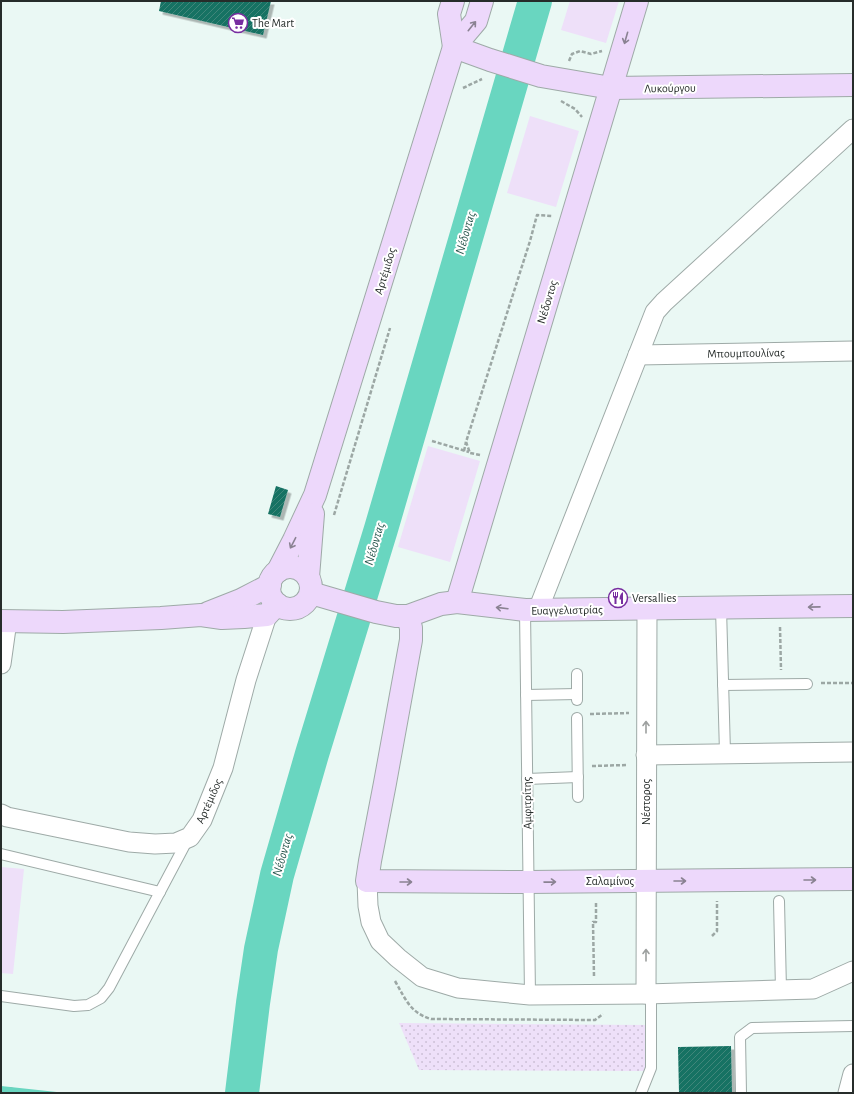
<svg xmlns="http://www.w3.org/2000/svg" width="854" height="1094" font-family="'Alegreya Sans',sans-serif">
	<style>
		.green { fill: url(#green-dots) }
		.pitch { fill: #eee0f9 }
		.water { fill: url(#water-waves) }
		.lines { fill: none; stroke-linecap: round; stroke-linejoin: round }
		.river { stroke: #69d6c0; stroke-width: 34 }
		.building { fill: url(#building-hatch); filter: url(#shadow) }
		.lane-casing { stroke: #9eaaa7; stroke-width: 12 }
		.street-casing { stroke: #9eaaa7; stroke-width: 21 }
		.secondary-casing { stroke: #9eaaa7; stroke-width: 24 }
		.path { stroke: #9ca7a4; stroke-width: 2.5; stroke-dasharray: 4 2; stroke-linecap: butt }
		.lane { stroke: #fff; stroke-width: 10 }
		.street { stroke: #fff; stroke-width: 19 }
		.secondary { stroke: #edd8fb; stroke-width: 22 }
		.oneway { stroke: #8a8292 }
		.oneway2 { stroke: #9da09f }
		.labels { text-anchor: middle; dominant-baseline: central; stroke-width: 4; stroke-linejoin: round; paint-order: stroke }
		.poi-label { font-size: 12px; fill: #262c2a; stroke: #fff; text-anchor: start }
		.street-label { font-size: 12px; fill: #262c2a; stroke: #fff }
		.water-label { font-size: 13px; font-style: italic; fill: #25544b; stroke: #fff }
	</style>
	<defs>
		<pattern id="green-dots" width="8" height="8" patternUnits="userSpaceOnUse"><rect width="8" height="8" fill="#eee0f9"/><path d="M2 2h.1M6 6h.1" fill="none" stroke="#ccc0d6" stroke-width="1.8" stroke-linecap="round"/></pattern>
		<pattern id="water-waves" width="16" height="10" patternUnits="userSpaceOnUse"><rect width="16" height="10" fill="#69d6c0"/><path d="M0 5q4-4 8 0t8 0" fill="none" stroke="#5bb8a5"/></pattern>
		<pattern id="building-hatch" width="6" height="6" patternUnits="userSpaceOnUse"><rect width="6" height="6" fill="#167263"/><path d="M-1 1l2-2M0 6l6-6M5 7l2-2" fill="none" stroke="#40867a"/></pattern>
		<filter id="shadow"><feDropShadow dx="3.5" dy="3.5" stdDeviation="0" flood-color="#0004"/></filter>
	</defs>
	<rect width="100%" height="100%" fill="#eaf8f4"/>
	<path class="green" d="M 399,1023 L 645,1025 L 645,1071 L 419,1070 Z"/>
	<g class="pitch">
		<path d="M 570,1 L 619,1 L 606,43 L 561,30 Z"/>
		<path d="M 530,116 L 579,131 L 556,207 L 507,193 Z"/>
		<path d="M 428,446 L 480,461 L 450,562 L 398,547 Z"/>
		<path d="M 1,867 L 24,869 L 13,974 L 1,973 Z"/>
	</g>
	<path class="water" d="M 1,1086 L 66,1093 L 1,1093 Z"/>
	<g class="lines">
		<path class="river" d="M 242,1093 L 253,1003 L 261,949 L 277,875 L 312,754 L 381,529 L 535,1"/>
	</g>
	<g class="building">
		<path d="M 161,1 L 271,1 L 263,35 L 159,11 Z"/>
		<path d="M 276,486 L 288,490 L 280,517 L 268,514 Z"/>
		<path d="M 731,1046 L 732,1093 L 679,1093 L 678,1047 Z"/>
	</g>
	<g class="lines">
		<defs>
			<g id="lane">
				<path d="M 721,608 L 725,753"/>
				<path d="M 525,610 L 530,995"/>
				<path d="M 577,674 L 577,700"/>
				<path d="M 723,685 L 807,684"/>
				<path d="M 526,695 L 577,694"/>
				<path d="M 577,718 L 578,797"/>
				<path d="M 527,779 L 578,777"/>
				<path d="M 1,854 L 160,892"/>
				<path d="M 779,901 L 781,990"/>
				<path d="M 1,996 L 74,1006 L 88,1005 L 101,998 L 109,988 L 188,839"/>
				<path d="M 641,1093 L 651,1068 L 651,994"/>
				<path d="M 741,1093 L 740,1037 L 752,1028 L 853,1026"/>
			</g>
			<g id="street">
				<path d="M 638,355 L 853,351"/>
				<path d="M 538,610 L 655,312 L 664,302 L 853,129"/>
				<path d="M 1,664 L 7,621"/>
				<path d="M 646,755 L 853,752"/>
				<path d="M 1,814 L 7,817 L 129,842 L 155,844 L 176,843 L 190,837 L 202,820 L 223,768 L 246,680 L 267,615"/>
				<path d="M 367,881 L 368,906 L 371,922 L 380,941 L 398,958 L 422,977 L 458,988 L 530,995 L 646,994 L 813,989 L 853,971"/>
				<path d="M 646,994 L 647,609"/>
				<path d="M 848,1093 L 853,1074"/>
			</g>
			<g id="secondary">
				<path d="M 453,1 L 449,14 L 454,47"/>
				<path d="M 454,47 L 490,60 L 541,76 L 611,88 L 853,85"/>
				<circle cx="290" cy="588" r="21"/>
				<path d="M 278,571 L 294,540 L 315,495 L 454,47 L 476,21 L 482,1"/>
				<path d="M 308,577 L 313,514"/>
				<path d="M 311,593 L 376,612 L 396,616 L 408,616 L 441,604 L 457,602 L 525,610 L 853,606"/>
				<path d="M 457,602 L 637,1"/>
				<path d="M 208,613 L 241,600 L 270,585"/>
				<path d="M 408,616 L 411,628 L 411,640 L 385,783 L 370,861 L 367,881 L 528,882 L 853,879"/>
				<path d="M 1,621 L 63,622 L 161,618 L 201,615 L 222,618 L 244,617 L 267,615 L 277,604"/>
			</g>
		</defs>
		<use href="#lane" class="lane-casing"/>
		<use href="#street" class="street-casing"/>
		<use href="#secondary" class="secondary-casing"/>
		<g class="path">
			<path d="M 569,61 L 572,54 L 580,51 L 591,54 L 602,51"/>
			<path d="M 463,88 L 482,79"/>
			<path d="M 561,101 L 575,109 L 582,117"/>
			<path d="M 432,441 L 469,452"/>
			<path d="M 464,451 L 466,442"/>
			<path d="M 480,455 L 470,453 L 466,442 L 530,241 L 537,215 L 552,216"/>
			<path d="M 334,515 L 390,328"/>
			<path d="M 780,627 L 781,670"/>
			<path d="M 821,683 L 853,683"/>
			<path d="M 590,714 L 629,713"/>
			<path d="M 592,766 L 627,765"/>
			<path d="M 712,936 L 717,931 L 717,901"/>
			<path d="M 594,976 L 593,922 L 596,922 L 596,901"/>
			<path d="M 395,981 C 405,998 410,1013 431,1019 L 595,1020 L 603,1014"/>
		</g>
		<use href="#lane" class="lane"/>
		<use href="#street" class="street"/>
		<use href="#secondary" class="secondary"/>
	</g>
	<defs><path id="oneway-shaft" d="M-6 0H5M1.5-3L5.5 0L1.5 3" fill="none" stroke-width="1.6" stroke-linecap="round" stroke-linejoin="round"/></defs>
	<g class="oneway">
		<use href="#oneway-shaft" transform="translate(472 26) rotate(-51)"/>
		<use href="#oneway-shaft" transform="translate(626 38) rotate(106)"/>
		<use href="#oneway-shaft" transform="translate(293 543) rotate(117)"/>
		<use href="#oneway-shaft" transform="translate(814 607) rotate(179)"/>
		<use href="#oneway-shaft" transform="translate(502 608) rotate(-173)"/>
		<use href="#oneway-shaft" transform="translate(810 880)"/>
		<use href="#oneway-shaft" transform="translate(680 881)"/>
		<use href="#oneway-shaft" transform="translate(406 882)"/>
		<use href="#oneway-shaft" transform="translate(550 882) rotate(-1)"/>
	</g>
	<g class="oneway2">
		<use href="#oneway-shaft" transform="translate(646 727) rotate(-90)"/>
		<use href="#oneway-shaft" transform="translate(646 955) rotate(-90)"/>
	</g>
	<defs>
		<symbol id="supermarket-ring" viewBox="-11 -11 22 22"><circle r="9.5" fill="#fff" stroke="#772da0" stroke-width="1.5"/><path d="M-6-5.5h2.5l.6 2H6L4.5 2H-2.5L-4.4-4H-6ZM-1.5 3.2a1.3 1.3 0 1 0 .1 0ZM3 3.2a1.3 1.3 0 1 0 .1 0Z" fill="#772da0"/></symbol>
		<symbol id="restaurant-ring" viewBox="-11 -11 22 22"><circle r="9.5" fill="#fff" stroke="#772da0" stroke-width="1.5"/><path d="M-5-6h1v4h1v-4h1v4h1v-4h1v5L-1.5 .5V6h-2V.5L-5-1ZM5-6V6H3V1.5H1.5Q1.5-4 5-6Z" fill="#772da0"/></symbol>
	</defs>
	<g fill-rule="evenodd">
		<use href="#supermarket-ring" x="227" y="12" width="22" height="22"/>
		<use href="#restaurant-ring" x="607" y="587" width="22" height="22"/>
	</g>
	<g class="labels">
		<g class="poi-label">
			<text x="252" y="23">The Mart</text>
			<text x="632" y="598">Versallies</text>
		</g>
		<g class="street-label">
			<text transform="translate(670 88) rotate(-1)">Λυκούργου</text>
			<text transform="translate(385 271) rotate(-73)">Αρτέμιδος</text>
			<text transform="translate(547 302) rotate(-73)">Νέδοντος</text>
			<text transform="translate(746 353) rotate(-1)">Μπουμπουλίνας</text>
			<text transform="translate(567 610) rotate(-1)">Ευαγγελιστρίας</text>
			<text transform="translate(209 801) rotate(-66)">Αρτέμιδος</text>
			<text transform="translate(646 802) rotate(-90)">Νέστορος</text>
			<text transform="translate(527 803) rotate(-91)">Αμφιτρίτης</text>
			<text x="610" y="881">Σαλαμίνος</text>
		</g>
		<g class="water-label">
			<text transform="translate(466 233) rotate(-74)">Νέδoντας</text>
			<text transform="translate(375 544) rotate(-74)">Νέδoντας</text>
			<text transform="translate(283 855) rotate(-74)">Νέδoντας</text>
		</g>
	</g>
	<rect width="854" height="1094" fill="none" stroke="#262c2a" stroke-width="4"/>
</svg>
